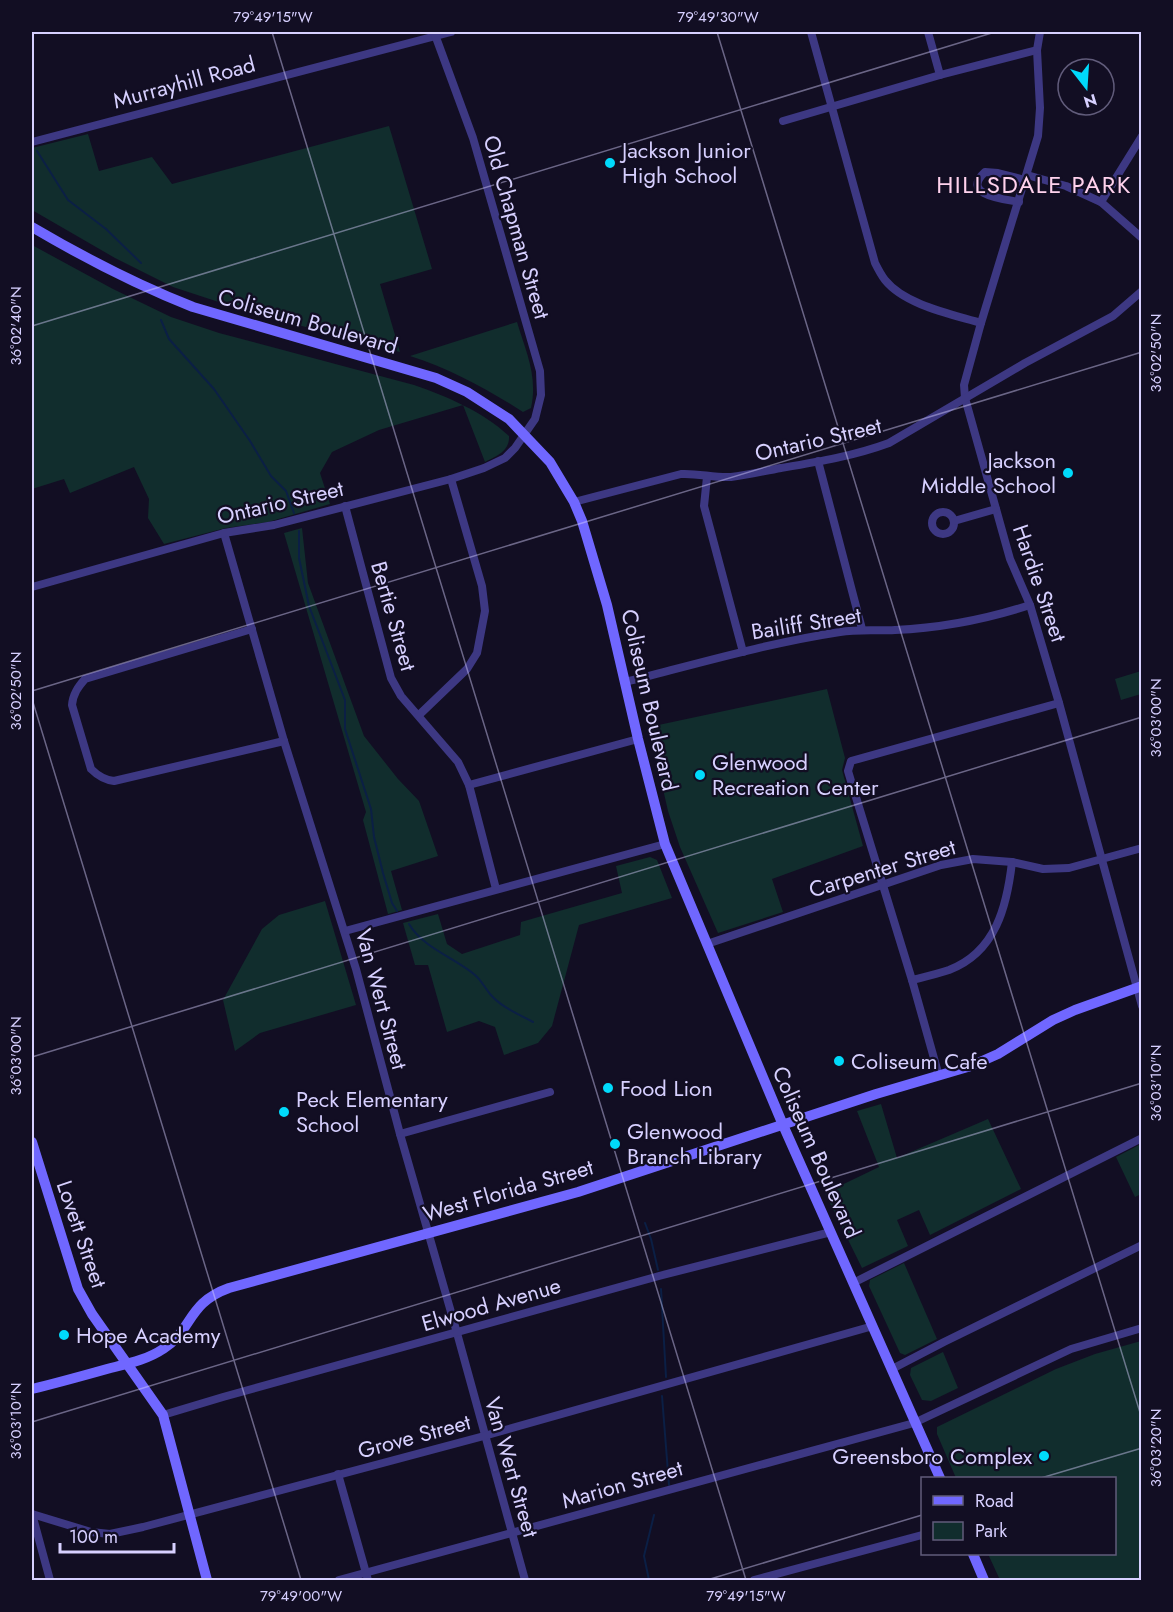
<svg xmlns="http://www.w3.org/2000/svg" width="1173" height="1612" font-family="Jost,sans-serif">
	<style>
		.green { fill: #112d2d }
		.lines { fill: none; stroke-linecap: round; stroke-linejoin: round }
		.stream { stroke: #0b1f45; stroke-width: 2 }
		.street { stroke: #3d3883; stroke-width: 8 }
		.secondary { stroke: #7067ff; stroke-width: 10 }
		.ticks { fill: none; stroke: #d7d0ff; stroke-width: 1.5; stroke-opacity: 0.45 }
		.poi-dot { fill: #00dafb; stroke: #120e23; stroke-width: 2 }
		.labels { text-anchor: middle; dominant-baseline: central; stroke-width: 4.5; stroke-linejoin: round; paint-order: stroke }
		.street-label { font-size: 22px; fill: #d7d0ff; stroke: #120e23 }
		.poi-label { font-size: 22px; fill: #d7d0ff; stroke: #120e23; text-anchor: start }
		.neighbourhood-label { font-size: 24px; letter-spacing: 1.5px; fill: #ffd2ed; stroke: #120e23 }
		.neatline { fill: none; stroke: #d7d0ff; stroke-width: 2 }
		.ticks-label { font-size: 15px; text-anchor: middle; fill: #d7d0ff }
	</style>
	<rect width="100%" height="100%" fill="#120e23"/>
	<g class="green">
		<path d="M 389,126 L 432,269 L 380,284 L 400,352 L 246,311 L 173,287 L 115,258 L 32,210 L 32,148 L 88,134 L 99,171 L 152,157 L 172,184 Z"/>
		<path d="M 32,245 L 113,289 L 171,317 L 219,333 L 414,385 C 448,397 482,411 509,436 C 510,451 497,456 485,462 L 463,405 L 379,430 L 332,452 L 320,473 L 330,504 L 268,522 L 226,528 L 164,544 L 148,518 L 149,499 L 134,467 L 70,493 L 64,479 L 32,489 Z"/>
		<path d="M 517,322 C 526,352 538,376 531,408 L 523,412 C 487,389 451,369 410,356 Z"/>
		<path d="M 302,528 L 308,583 L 364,736 L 398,779 L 419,801 L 438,856 L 391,871 L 402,910 L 388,914 L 363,820 L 366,812 L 284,533 Z"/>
		<path d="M 1141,671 L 1141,694 L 1121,700 L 1115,679 Z"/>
		<path d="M 827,689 L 845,758 L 842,770 L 863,846 L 772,879 L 783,912 L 718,933 L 680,847 L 668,811 L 649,727 Z"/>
		<path d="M 650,857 L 657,860 L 672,898 L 579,925 L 552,1026 L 538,1043 L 504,1055 L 495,1027 L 479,1021 L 447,1032 L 428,965 L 415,965 L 403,923 L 438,914 L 447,944 L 462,954 L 520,935 L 521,922 L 622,893 L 616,866 Z"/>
		<path d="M 325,901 L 356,1005 L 260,1033 L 235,1051 L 223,1000 L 262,929 L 279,915 Z"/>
		<path d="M 881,1104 L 897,1158 L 988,1119 L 1021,1189 L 930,1235 L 919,1210 L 897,1220 L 908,1246 L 862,1268 L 825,1193 L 879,1167 L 857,1111 Z"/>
		<path d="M 1141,1144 L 1141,1194 L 1135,1197 L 1116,1157 Z"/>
		<path d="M 904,1263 L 937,1339 L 905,1355 L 900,1353 L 869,1286 L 870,1280 Z"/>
		<path d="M 1141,1341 L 1141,1580 L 1000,1580 L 988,1554 L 1114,1554 L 1114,1478 L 956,1478 L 937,1434 L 937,1427 L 1056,1369 L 1095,1354 Z"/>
		<path d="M 943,1352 L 958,1388 L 931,1401 L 922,1400 L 910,1375 L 911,1368 Z"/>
	</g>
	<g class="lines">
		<g class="stream">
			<path d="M 37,151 L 68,200 L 106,229 L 141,263"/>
			<path d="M 161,320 L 169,339 L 214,389 L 250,441 L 271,476 L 286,491 L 294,513"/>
			<path d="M 299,531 L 299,558 L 309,606 L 345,700 L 345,729 L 371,809 L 374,837 L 383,873 L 392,903 L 397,911"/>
			<path d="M 409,924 C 423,948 455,958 475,975 C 481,980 485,988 490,994 C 501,1007 518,1014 533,1022"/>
			<path d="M 645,1223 L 651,1239 L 658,1270"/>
			<path d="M 661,1289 L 666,1377"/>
			<path d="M 662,1396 L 669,1485"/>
			<path d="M 649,1580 L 644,1556 L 654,1515"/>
		</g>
		<g class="street">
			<path d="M 811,32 L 875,263 C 878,269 881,275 885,280 C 905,305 951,314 981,323"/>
			<path d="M 928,32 L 940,75"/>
			<path d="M 1040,32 L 1037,50 L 1040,108 L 1038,136 L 981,323 L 964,385 L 965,398 L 1010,559 L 1030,605 L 1059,703 L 1142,1006"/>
			<path d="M 783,121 L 940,75 L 1037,50"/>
			<path d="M 32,142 L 451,32"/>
			<path d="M 1027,175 L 1066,186 L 1101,202 L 1142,238"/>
			<path d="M 1019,202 C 1004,199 960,195 985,172 L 998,173 L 1025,180"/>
			<path d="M 1101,202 L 1142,136"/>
			<path d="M 818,461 L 862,629"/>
			<path d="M 707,477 L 704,506 L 743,652"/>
			<path d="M 574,502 L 681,474 C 698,473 714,478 731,477 C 748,475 764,471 781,468 C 817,462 854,456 889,443 L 1025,363 L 1113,316 L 1142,291"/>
			<path d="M 345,506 L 391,678 L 401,696 L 458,762 L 469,785 L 496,889"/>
			<circle cx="943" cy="523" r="11"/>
			<path d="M 954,521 L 996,509"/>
			<path d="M 224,533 L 284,741 L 356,969 L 400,1134 L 457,1333 L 525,1580"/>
			<path d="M 32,587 L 224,533 L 274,525 L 451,479 L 484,468 L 505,458 L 515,448 L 535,419 L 541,395 L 540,371 L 473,138 L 434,32"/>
			<path d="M 252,629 L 85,679 C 78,687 73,694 72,705 L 91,769 C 98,776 105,780 114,781 L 284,741"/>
			<path d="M 625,682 C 696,664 768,643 840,632 C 858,629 876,631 895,630 C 941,628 987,619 1030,605"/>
			<path d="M 419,715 L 467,669 L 477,653 L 485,611 L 482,586 L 451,479"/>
			<path d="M 469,785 L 638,739"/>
			<path d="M 345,931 L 665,844"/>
			<path d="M 707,944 L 941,865 L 973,859 L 1012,862 L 1043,869 L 1069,868 L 1142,848"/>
			<path d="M 912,980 C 924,977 937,974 949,970 C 996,952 1007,906 1012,862"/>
			<path d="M 939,1076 L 912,980 L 851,781 L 848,771 L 851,761 L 1059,703"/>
			<path d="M 400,1134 L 550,1092"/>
			<path d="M 853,1283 L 1142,1138"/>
			<path d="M 892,1369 L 944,1342 L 1142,1245"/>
			<path d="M 163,1415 L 223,1397 L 659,1276 L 831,1232"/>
			<path d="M 338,1474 L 368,1580"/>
			<path d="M 32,1514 L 91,1532 L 110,1534 L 143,1527 L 484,1436 L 873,1326"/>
			<path d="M 32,1514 L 50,1580"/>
			<path d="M 339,1580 L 914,1423 L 1071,1349 L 1142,1328"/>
			<path d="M 754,1580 L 922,1535"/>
		</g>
		<g class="secondary">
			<path d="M 32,227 C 83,257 137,285 193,307 L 436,378 L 467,392 L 509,419 L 550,462 L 574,502 L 582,521 L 607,605 L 638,739 L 665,844 L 783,1125 L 940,1478"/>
			<path d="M 32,1142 L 78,1289 L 92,1314 L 163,1415 L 207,1580"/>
			<path d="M 32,1389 C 57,1383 82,1376 107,1369 C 126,1364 147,1360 163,1349 C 193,1330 187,1303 229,1288 L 578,1192 L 876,1094 L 971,1066 L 998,1054 L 1053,1020 L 1075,1010 L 1142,986"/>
			<path d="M 973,1554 L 984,1580"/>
		</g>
	</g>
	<path class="ticks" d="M 272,32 L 746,1580M 717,32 L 1142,1419M 32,326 L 995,32M 32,691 L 1142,352M 32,699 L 301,1580M 32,1057 L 1142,717M 32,1422 L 1142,1083M 1041,1478 L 1142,1448M 707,1580 L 922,1515"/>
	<g class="poi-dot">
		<circle cx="610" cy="163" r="6"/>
		<circle cx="1068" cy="473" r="6"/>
		<circle cx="700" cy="775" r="6"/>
		<circle cx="839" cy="1061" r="6"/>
		<circle cx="608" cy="1088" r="6"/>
		<circle cx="284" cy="1112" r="6"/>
		<circle cx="615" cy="1144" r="6"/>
		<circle cx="64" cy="1335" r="6"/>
		<circle cx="1044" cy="1456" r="6"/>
	</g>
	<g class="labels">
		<g class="street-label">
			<text transform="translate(184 82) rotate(-15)">Murrayhill Road</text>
			<text transform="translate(517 227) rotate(74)">Old Chapman Street</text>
			<text transform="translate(308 321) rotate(16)">Coliseum Boulevard</text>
			<text transform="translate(818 439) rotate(-13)">Ontario Street</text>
			<text transform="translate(280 502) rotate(-13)">Ontario Street</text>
			<text transform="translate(1040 583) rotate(71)">Hardie Street</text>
			<text transform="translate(394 616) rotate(74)">Bertie Street</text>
			<text transform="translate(806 623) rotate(-9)">Bailiff Street</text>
			<text transform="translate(650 700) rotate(77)">Coliseum Boulevard</text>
			<text transform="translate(882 868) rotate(-17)">Carpenter Street</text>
			<text transform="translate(382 999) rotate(75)">Van Wert Street</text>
			<text transform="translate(817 1152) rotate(66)">Coliseum Boulevard</text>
			<text transform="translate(508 1190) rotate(-16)">West Florida Street</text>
			<text transform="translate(82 1234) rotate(71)">Lovett Street</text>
			<text transform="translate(491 1304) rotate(-16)">Elwood Avenue</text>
			<text transform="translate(414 1436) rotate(-15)">Grove Street</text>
			<text transform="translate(512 1467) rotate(74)">Van Wert Street</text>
			<text transform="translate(622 1484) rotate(-16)">Marion Street</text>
		</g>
		<g class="poi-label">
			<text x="622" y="150">Jackson Junior<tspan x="622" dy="25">High School</tspan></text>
			<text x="1056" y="460" text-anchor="end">Jackson<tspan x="1056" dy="25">Middle School</tspan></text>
			<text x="712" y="762">Glenwood<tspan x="712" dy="25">Recreation Center</tspan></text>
			<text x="851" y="1061">Coliseum Cafe</text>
			<text x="620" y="1088">Food Lion</text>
			<text x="296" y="1099">Peck Elementary<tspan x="296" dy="25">School</tspan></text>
			<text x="627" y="1131">Glenwood<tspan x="627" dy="25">Branch Library</tspan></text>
			<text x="76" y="1335">Hope Academy</text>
			<text x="1032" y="1456" text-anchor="end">Greensboro Complex</text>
		</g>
		<g class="neighbourhood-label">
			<text x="1034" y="184">HILLSDALE PARK</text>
		</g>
	</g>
	<rect width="1173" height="1612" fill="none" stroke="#120e23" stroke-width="66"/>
	<rect x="921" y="1477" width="195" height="78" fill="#120e23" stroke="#615c7b" stroke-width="1.5"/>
	<rect x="933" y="1496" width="30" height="9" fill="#7067ff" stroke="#615c7b" stroke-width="1.5"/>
	<text x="975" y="1507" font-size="18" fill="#d7d0ff">Road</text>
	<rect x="933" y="1522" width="30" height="18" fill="#112d2d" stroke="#615c7b" stroke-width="1.5"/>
	<text x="975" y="1537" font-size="18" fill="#d7d0ff">Park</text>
	<g transform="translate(1086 87) rotate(163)"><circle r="28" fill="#120e23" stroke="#615c7b" stroke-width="1.5"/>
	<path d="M0-4.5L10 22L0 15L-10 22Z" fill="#00dafb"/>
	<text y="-9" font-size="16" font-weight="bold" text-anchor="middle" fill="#d7d0ff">N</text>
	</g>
	<path d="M60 1543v9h114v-9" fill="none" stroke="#d7d0ff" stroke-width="3"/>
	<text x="69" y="1543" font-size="18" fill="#d7d0ff" stroke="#120e23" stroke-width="4.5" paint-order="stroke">100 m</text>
	<rect x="33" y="33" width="1107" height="1546" class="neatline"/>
	<g class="ticks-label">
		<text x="273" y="22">79°49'15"W</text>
		<text x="718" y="22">79°49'30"W</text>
		<text transform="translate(16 326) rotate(-90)" y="5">36°02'40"N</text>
		<text transform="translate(1156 353) rotate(-90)" y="5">36°02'50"N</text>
		<text transform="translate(16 691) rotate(-90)" y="5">36°02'50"N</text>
		<text transform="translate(1156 718) rotate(-90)" y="5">36°03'00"N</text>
		<text transform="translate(16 1056) rotate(-90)" y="5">36°03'00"N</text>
		<text transform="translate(1156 1083) rotate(-90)" y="5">36°03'10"N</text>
		<text transform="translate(16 1421) rotate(-90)" y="5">36°03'10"N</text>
		<text transform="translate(1156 1448) rotate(-90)" y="5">36°03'20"N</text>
		<text x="301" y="1601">79°49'00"W</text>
		<text x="746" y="1601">79°49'15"W</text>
	</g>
</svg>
